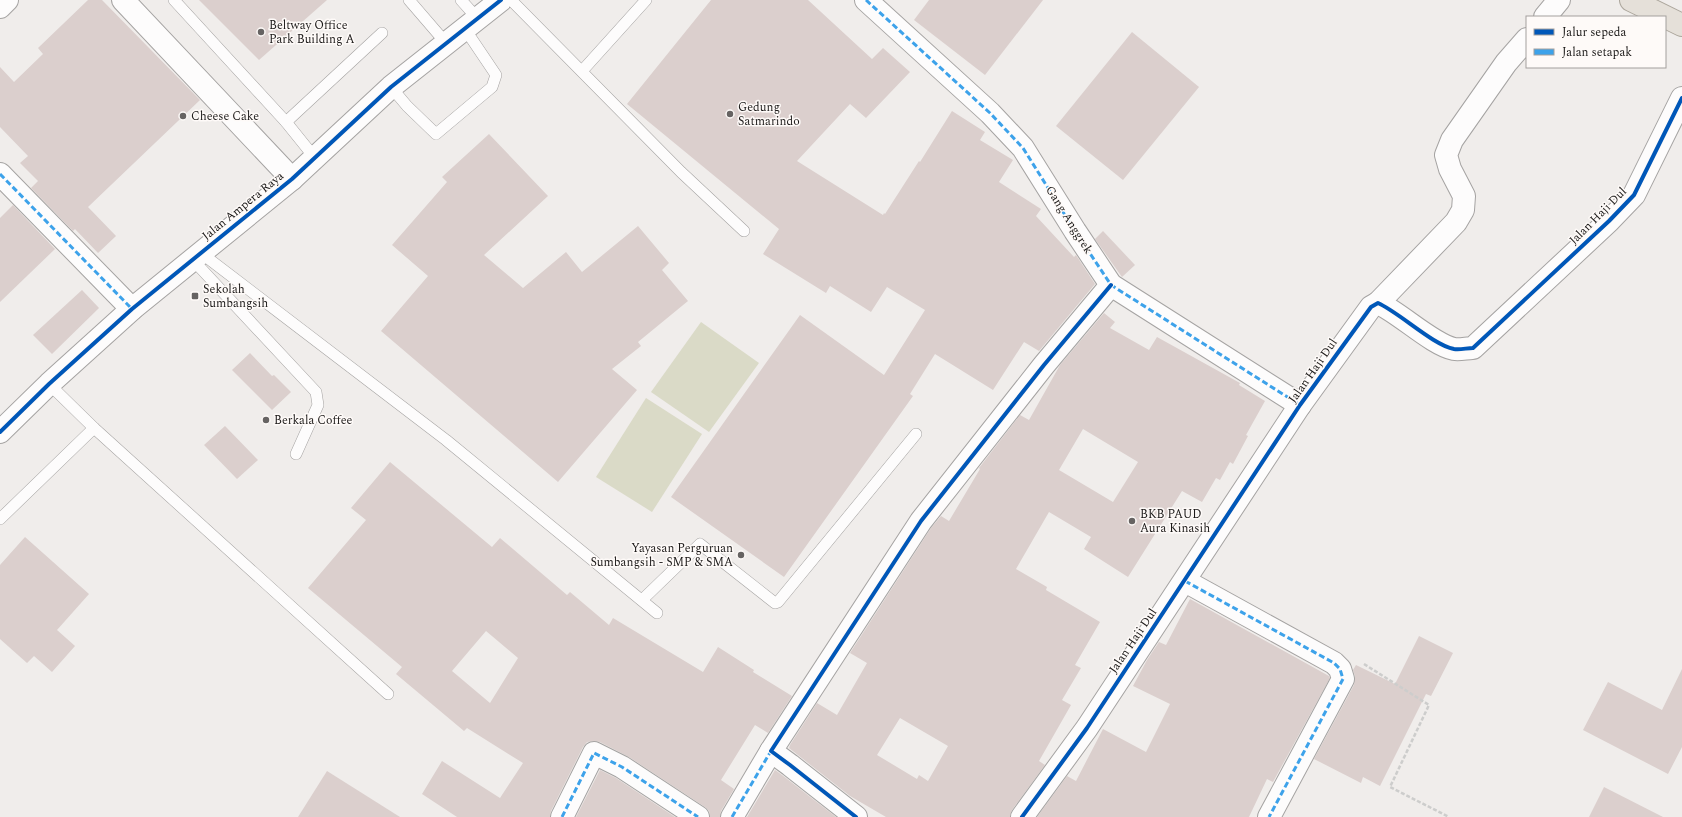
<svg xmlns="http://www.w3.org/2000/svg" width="1682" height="817" font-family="Spectral,serif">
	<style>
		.green { fill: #dadac7 }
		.building { fill: #dbcfcd; fill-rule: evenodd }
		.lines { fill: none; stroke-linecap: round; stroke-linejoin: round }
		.service-casing { stroke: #a5a3a2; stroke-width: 12 }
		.minor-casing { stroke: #a5a3a2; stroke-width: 24 }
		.tertiary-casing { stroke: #a5a3a2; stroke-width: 24 }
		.trunk-casing { stroke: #aca69c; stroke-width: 24 }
		.path { stroke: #cdcdcc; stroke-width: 2.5; stroke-dasharray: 4 2; stroke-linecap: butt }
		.service { stroke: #fdfcfc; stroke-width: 11 }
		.minor { stroke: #fdfcfc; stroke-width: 22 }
		.tertiary { stroke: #fdfcfc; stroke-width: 22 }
		.trunk { stroke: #e5e0d9; stroke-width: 22 }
		.quiet { stroke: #3da2ea; stroke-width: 3; stroke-dasharray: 6 3; stroke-linecap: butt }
		.cycleway-casing { stroke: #fefaf8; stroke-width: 6 }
		.cycleway { stroke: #0057b8; stroke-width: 4 }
		.poi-dot { fill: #666362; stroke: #fefaf8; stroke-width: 1.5 }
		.labels { text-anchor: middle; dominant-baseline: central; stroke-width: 3; stroke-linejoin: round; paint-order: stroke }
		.poi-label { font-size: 12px; fill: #1b1918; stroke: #fefaf8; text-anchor: start }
		.street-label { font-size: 12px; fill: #1b1918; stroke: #fefaf8 }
	</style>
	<rect width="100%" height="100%" fill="#f0edeb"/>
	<g class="green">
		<path d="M 701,322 L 759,363 L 709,432 L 651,392 Z"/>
		<path d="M 646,398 L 702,434 L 652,512 L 596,477 Z"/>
	</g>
	<g class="building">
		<path d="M 88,0 L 102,0 L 200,100 L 88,207 L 116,236 L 98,253 L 75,229 L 73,231 L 31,188 L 38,181 L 20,163 L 28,156 L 0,127 L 0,67 L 14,82 L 43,54 L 38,48 Z"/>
		<path d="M 199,0 L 327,0 L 259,60 Z"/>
		<path d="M 711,0 L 808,0 L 872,59 L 883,48 L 910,72 L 866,118 L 850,104 L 797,161 L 883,215 L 884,213 L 885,214 L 919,161 L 920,162 L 952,111 L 985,132 L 980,140 L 1013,160 L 999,182 L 1041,209 L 1036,216 L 1074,257 L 1076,255 L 1095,284 L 1039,351 L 1024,342 L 993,390 L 935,354 L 910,394 L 913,396 L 784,577 L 671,497 L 800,315 L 884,375 L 925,310 L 887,287 L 871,312 L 830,286 L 826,293 L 763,254 L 779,229 L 627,104 Z"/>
		<path d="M 929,0 L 1043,0 L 985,75 L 914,20 Z"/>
		<path d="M 1132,32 L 1199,87 L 1123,180 L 1056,126 Z"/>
		<path d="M 489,134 L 548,196 L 484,255 L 523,288 L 566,252 L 582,272 L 638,226 L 669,263 L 662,270 L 688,301 L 638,342 L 641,346 L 612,369 L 637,390 L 558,482 L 381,331 L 428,276 L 392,245 L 447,182 L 442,177 Z"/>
		<path d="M 13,205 L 55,249 L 0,302 L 0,218 Z"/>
		<path d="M 1103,231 L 1135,265 L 1122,277 L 1095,239 Z"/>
		<path d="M 82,290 L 99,308 L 52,354 L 33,335 Z"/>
		<path d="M 1104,313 L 1115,322 L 1110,328 L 1149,350 L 1157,337 L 1240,383 L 1239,385 L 1265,401 L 1246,435 L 1248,436 L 1233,464 L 1230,462 L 1220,480 L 1216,478 L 1202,502 L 1182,491 L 1128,577 L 1084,549 L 1091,537 L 1049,512 L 1016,569 L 1047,587 L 1046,590 L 1100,622 L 1075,665 L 1081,668 L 1062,700 L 1071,705 L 1039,761 L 1045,765 L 1012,810 L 1010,817 L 886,817 L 850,796 L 789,748 L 790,745 L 817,703 L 837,715 L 867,663 L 850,653 L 931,528 L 941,516 L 949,521 L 980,469 L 979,468 L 1020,415 L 1029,420 L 1060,365 ZM 1083,429 L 1138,462 L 1113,502 L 1059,470 ZM 900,718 L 948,746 L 928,781 L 919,775 L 917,779 L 877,755 Z"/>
		<path d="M 250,353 L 272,376 L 274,375 L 291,392 L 272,410 L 232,370 Z"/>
		<path d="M 225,426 L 258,460 L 237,479 L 204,445 Z"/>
		<path d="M 390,462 L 492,547 L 500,538 L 567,595 L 570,592 L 609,625 L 613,618 L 703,672 L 718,647 L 754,670 L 753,672 L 792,696 L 768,733 L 755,725 L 721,780 L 734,789 L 721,811 L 720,817 L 710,817 L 709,811 L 705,807 L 629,757 L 600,742 L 594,741 L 587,742 L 583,747 L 551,811 L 550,817 L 457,817 L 422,794 L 442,761 L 500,798 L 523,763 L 467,728 L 464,731 L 396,674 L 402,667 L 308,588 L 366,520 L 351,508 ZM 486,631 L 518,658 L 490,703 L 452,671 Z"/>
		<path d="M 25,537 L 89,594 L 57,630 L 75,646 L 52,672 L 34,656 L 27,663 L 0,639 L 0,565 Z"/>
		<path d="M 1190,599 L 1329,676 L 1330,678 L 1273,782 L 1267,779 L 1249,817 L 1037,817 L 1067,776 L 1076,781 L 1103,729 L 1146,752 L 1170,704 L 1133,686 L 1147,660 L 1159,642 L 1166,645 Z"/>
		<path d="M 1419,636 L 1453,653 L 1431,696 L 1426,694 L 1380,786 L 1363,777 L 1361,783 L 1314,759 L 1354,685 L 1355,676 L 1353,670 L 1356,665 L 1395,684 Z"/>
		<path d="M 1682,669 L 1682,747 L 1668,774 L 1583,730 L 1608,682 L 1662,710 Z"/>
		<path d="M 600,770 L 616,778 L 675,817 L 576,817 Z"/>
		<path d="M 775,770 L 782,775 L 836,817 L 747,817 Z"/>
		<path d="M 327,771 L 400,817 L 298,817 Z"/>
		<path d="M 1604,787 L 1663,817 L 1589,817 Z"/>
	</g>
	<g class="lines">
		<defs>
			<g id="service">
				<path d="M 174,0 L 286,122 L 315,158"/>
				<path d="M 409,0 L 446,43"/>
				<path d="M 461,0 L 478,19"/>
				<path d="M 511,0 L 681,172 L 744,231"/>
				<path d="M 582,71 L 646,0"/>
				<path d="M 391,87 L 407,106 L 436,134 L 492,87 L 496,75 L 465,29"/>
				<path d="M 286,122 L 382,33"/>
				<path d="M 201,253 L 446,440 L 657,613"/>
				<path d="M 193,260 L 316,392 L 318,405 L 296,454"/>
				<path d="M 94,428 L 388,694"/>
				<path d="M 0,519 L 94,428 L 49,384"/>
				<path d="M 642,600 L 700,544 L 775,603 L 778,602 L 916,434"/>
			</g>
			<g id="minor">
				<path d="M 123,0 L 292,179"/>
				<path d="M 866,0 L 990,113 L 1023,148 L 1075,231 L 1111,285 L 1300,405"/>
				<path d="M 0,7 L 7,0"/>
				<path d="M 1545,17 L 1559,0"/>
				<path d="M 0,174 L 132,309"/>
				<path d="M 1378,303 L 1456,222 L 1463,210 L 1464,196 L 1450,169 L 1446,155 L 1452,140 L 1506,63 L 1527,39"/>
				<path d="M 1185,581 L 1334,663 L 1340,669 L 1343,679 L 1269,817"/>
				<path d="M 562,817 L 594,753 L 622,767 L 698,817"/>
				<path d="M 732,817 L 771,751"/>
				<path d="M 856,817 L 790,765 L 771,751 L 921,521 L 1044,365 L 1111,285"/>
				<path d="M 1022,817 L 1087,728 L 1300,405 L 1371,307 L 1378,303 C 1400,313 1433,345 1454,349 C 1460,350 1467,348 1473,348 L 1609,221 L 1634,195 L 1682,98"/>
			</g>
			<path id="tertiary" d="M 0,432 L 49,384 L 132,309 L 292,179 L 391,87 L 501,0"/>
			<path id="trunk" d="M 1631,0 L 1682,25"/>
		</defs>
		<use href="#service" class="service-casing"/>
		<use href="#minor" class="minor-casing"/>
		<use href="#tertiary" class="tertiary-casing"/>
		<use href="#trunk" class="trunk-casing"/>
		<path class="path" d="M 1364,664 L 1429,705 L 1390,787 L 1449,817"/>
		<use href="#service" class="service"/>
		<use href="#minor" class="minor"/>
		<use href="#tertiary" class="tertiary"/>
		<use href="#trunk" class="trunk"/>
		<g class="quiet">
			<path d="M 866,0 L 990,113 L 1023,148 L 1075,231 L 1111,285 L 1300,405"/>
			<path d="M 0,174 L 132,309"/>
			<path d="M 1185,581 L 1334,663 L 1340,669 L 1343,679 L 1269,817"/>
			<path d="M 562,817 L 594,753 L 622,767 L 698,817"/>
			<path d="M 732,817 L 771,751"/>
		</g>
		<defs>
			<g id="cycleway">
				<path d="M 0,432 L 49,384 L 132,309 L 292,179 L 391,87 L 501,0"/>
				<path d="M 856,817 L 790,765 L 771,751 L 921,521 L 1044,365 L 1111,285"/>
				<path d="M 1022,817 L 1087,728 L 1300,405 L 1371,307 L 1378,303 C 1400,313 1433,345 1454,349 C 1460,350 1467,348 1473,348 L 1609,221 L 1634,195 L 1682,98"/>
			</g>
		</defs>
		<use href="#cycleway" class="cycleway-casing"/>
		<use href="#cycleway" class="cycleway"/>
	</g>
	<g class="poi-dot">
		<circle cx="261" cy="32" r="4"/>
		<circle cx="730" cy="114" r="4"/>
		<circle cx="183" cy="116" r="4"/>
		<rect x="191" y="292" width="8" height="8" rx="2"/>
		<circle cx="266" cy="420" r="4"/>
		<circle cx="1132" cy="521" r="4"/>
		<circle cx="741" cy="555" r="4"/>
	</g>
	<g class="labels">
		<g class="poi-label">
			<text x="269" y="25">Beltway Office<tspan x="269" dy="14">Park Building A</tspan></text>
			<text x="738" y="107">Gedung<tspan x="738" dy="14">Satmarindo</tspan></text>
			<text x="191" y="116">Cheese Cake</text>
			<text x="203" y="289">Sekolah<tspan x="203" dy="14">Sumbangsih</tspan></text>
			<text x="274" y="420">Berkala Coffee</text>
			<text x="1140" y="514">BKB PAUD<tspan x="1140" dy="14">Aura Kinasih</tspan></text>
			<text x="733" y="548" text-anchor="end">Yayasan Perguruan<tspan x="733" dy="14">Sumbangsih - SMP &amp; SMA</tspan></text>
		</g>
		<g class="street-label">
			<text transform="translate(243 206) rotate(-39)">Jalan Ampera Raya</text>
			<text transform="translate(1598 216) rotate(-45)">Jalan Haji Dul</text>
			<text transform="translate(1069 220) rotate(58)">Gang Anggrek</text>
			<text transform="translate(1313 371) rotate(-55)">Jalan Haji Dul</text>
			<text transform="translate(1133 641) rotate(-56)">Jalan Haji Dul</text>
		</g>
	</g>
	<rect x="1526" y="16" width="140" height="52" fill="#fefaf8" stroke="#a3a09e"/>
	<rect x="1534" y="29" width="20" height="6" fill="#0057b8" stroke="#a3a09e"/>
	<text x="1562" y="36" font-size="12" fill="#1b1918">Jalur sepeda</text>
	<rect x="1534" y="49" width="20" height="6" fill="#3da2ea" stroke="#a3a09e"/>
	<text x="1562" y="56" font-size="12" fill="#1b1918">Jalan setapak</text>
</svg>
